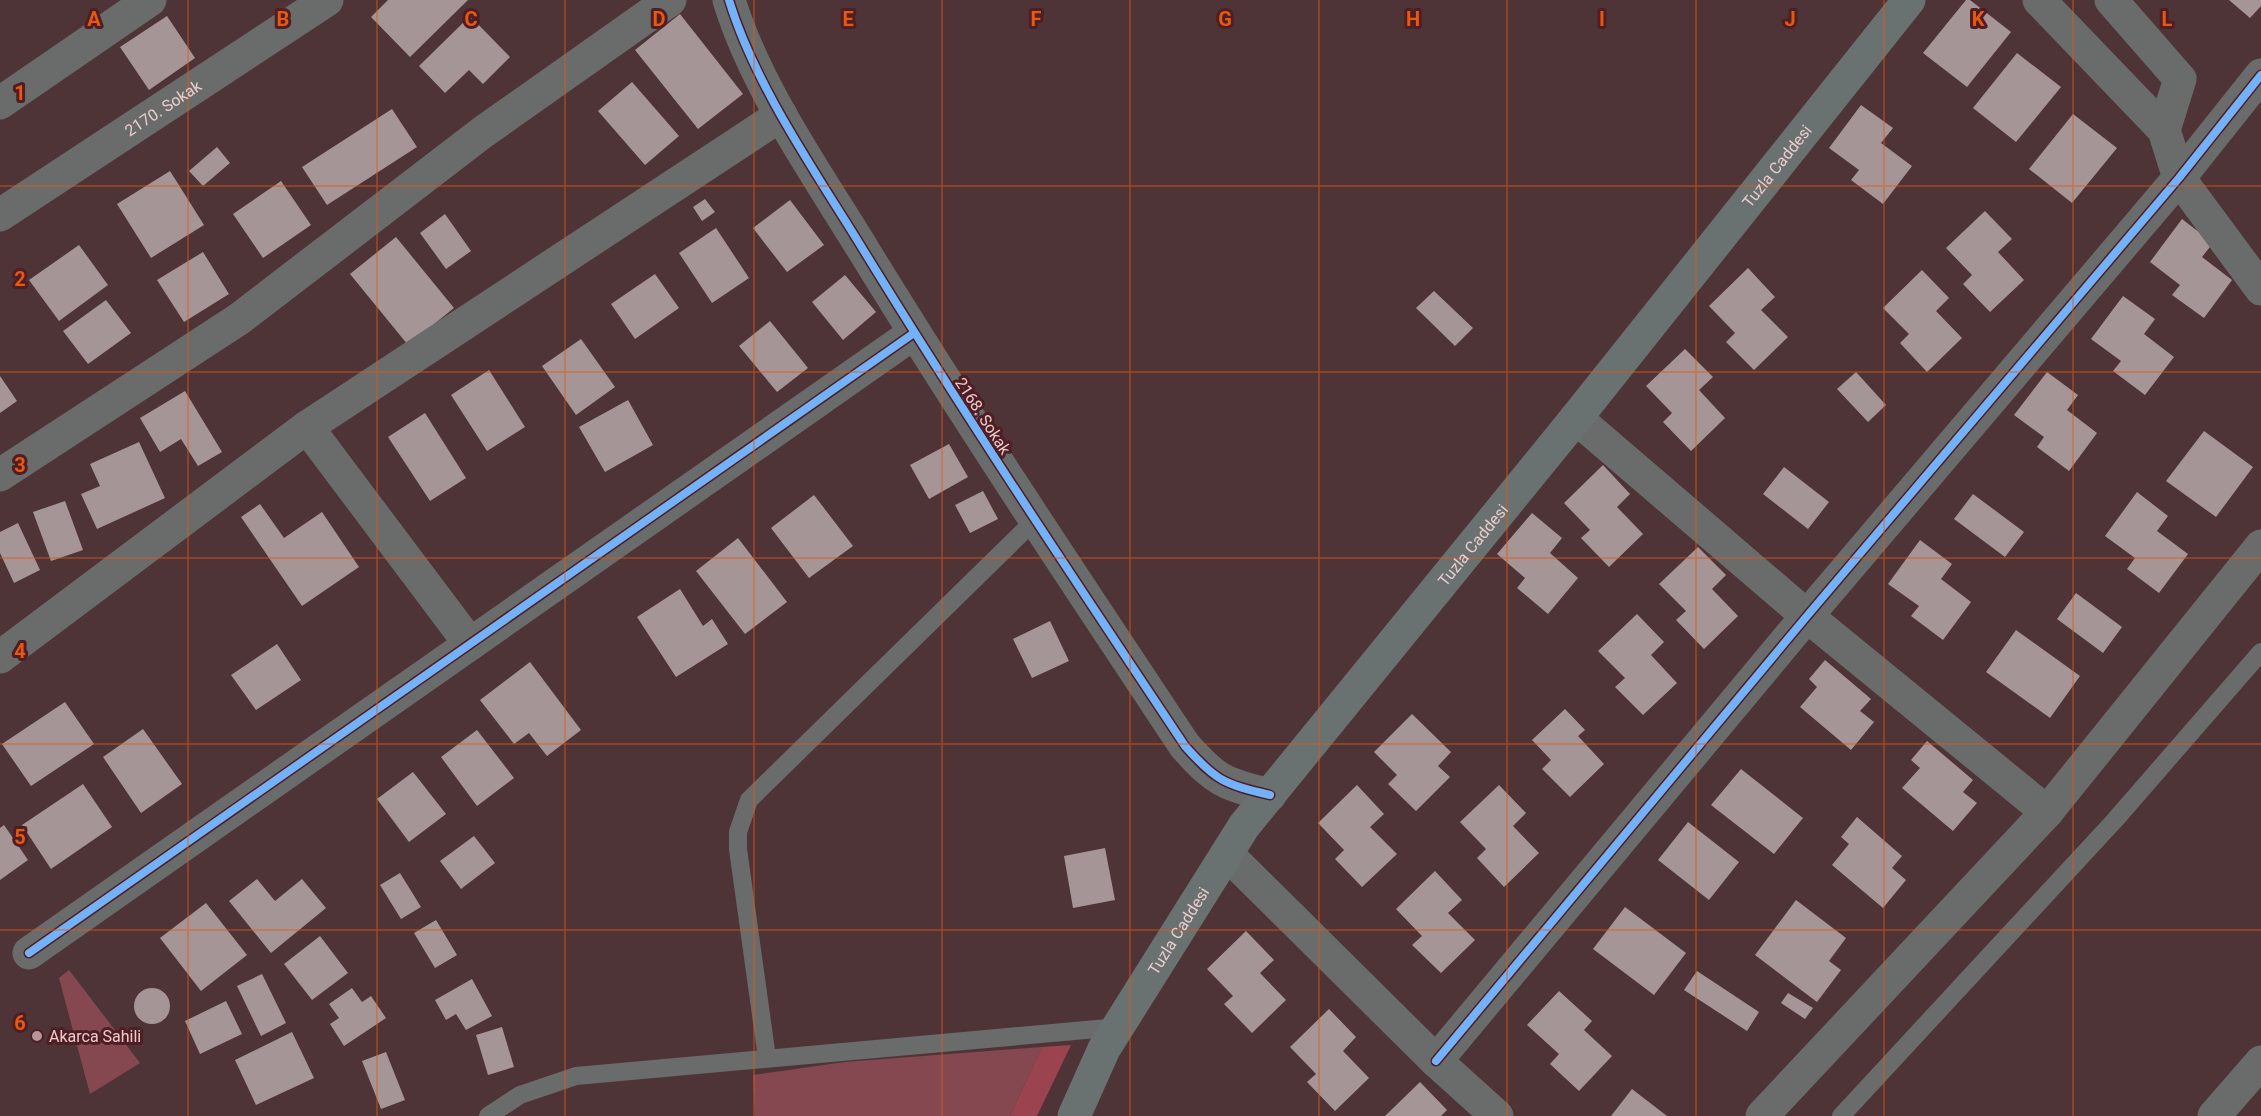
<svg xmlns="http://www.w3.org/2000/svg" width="2261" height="1116" font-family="Roboto,sans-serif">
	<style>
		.green { fill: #864850 }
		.forest { fill: #9c4350 }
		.building { fill: #a69596 }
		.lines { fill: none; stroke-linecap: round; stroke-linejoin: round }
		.lane { stroke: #6a6c6c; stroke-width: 18 }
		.street { stroke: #6a6c6c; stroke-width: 33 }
		.secondary { stroke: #6a7171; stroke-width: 33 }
		.cycleway-casing { stroke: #4f1e25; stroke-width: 11 }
		.cycleway { stroke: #73b2f8; stroke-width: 8 }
		.grid { fill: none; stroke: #e8590c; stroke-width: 1.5; stroke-opacity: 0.55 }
		.poi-dot { fill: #b59698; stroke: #4f1e25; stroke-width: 2 }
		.labels { text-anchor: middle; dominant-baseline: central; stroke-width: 6; stroke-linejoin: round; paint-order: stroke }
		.street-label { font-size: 16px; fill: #eccbcd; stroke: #4f1e25 }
		.poi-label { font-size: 16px; fill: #eccbcd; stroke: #4f1e25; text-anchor: start }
		.grid-label { font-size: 20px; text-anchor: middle; font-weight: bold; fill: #e8590c; stroke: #4f1e25; stroke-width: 6; stroke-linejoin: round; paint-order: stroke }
	</style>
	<rect width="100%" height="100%" fill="#4f3437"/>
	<g class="green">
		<path d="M 69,970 L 140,1063 L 90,1094 L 59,978 Z"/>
		<path d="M 1042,1047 L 1010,1116 L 755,1116 L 753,1075 L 845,1062 Z"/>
	</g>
	<path class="forest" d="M 1071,1045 L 1037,1116 L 1010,1116 L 1042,1047 Z"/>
	<g class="building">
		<path d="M 388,0 L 468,0 L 410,57 L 371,17 Z"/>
		<path d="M 1966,0 L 1970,0 L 2011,32 L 1967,87 L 1923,53 Z"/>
		<path d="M 2229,0 L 2261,0 L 2261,6 L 2250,18 Z"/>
		<path d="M 680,14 L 743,94 L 698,129 L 635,50 Z"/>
		<path d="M 167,16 L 195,58 L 149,90 L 120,47 Z"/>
		<path d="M 470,16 L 510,57 L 483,84 L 469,70 L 445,93 L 419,66 Z"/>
		<path d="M 2017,53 L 2061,87 L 2016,142 L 1973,108 Z"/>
		<path d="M 632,82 L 679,136 L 645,165 L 598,111 Z"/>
		<path d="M 1861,105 L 1893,128 L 1881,143 L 1912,166 L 1883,204 L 1851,180 L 1859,170 L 1829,148 Z"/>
		<path d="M 392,109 L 417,147 L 327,205 L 302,167 Z"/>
		<path d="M 2073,114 L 2117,148 L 2072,203 L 2029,169 Z"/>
		<path d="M 217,147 L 230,163 L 203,186 L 189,171 Z"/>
		<path d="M 170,171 L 204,225 L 151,258 L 117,204 Z"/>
		<path d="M 281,181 L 311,225 L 263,258 L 233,214 Z"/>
		<path d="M 705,199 L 715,212 L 702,221 L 693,207 Z"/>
		<path d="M 790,200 L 824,245 L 787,272 L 753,228 Z"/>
		<path d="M 1985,211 L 2012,239 L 1998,252 L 2024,280 L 1990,312 L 1963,284 L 1972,275 L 1946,248 Z"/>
		<path d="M 445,214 L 471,251 L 446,269 L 420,233 Z"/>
		<path d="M 2182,219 L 2213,243 L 2202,257 L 2232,280 L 2204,318 L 2172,295 L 2180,285 L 2150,262 Z"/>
		<path d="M 716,228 L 749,278 L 712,303 L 679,253 Z"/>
		<path d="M 396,237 L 454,308 L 408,345 L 350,274 Z"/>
		<path d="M 79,245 L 108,285 L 59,321 L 29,280 Z"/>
		<path d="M 203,252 L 229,294 L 184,322 L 157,280 Z"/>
		<path d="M 1748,268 L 1775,297 L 1761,310 L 1788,337 L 1754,370 L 1726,342 L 1735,333 L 1709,306 Z"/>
		<path d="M 1922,270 L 1949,298 L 1936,311 L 1962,338 L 1927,372 L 1900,343 L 1909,334 L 1883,308 Z"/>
		<path d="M 655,274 L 679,308 L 635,339 L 611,304 Z"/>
		<path d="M 845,275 L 876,312 L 843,340 L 812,302 Z"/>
		<path d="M 1434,291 L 1473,328 L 1455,346 L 1416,308 Z"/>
		<path d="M 2123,296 L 2155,319 L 2144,334 L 2174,357 L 2145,395 L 2113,371 L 2121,361 L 2091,339 Z"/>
		<path d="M 106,300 L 131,333 L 88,364 L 63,331 Z"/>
		<path d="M 770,321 L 808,368 L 777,392 L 739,346 Z"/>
		<path d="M 581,339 L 615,387 L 576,415 L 542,366 Z"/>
		<path d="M 1685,349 L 1713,377 L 1699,390 L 1725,418 L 1691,451 L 1663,422 L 1672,413 L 1646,386 Z"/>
		<path d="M 489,370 L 525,427 L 487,451 L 451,395 Z"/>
		<path d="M 1856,372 L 1886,405 L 1868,422 L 1837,389 Z"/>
		<path d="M 2047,372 L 2078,395 L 2067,410 L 2097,433 L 2069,471 L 2037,447 L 2044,437 L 2014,415 Z"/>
		<path d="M 0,376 L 17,401 L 0,413 Z"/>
		<path d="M 185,391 L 222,452 L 198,466 L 181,439 L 160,452 L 140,418 Z"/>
		<path d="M 628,400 L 653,445 L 605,472 L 579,427 Z"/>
		<path d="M 425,413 L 466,478 L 430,501 L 388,437 Z"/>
		<path d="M 2204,431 L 2253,467 L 2216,517 L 2166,481 Z"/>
		<path d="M 139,442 L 165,498 L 97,529 L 81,494 L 100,486 L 90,464 Z"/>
		<path d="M 949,444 L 968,477 L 929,499 L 910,465 Z"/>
		<path d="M 1603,465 L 1630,494 L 1617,507 L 1643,534 L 1609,567 L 1581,538 L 1590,530 L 1564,503 Z"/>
		<path d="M 1784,467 L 1829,502 L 1808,529 L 1763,494 Z"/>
		<path d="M 983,491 L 998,519 L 970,533 L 955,505 Z"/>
		<path d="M 2137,492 L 2168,516 L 2157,531 L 2188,554 L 2159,593 L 2127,569 L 2135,558 L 2105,536 Z"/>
		<path d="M 1973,494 L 2024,532 L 2005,557 L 1954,519 Z"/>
		<path d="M 814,495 L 853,546 L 809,578 L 771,528 Z"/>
		<path d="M 65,501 L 83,550 L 51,561 L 33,512 Z"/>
		<path d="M 260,504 L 284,538 L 322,512 L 359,567 L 302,606 L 241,517 Z"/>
		<path d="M 1532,513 L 1562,538 L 1550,553 L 1578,578 L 1548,614 L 1517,588 L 1525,578 L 1497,554 Z"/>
		<path d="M 18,523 L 40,570 L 14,583 L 0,553 L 0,532 Z"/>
		<path d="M 738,538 L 787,602 L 745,634 L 696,571 Z"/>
		<path d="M 1920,540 L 1952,564 L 1941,579 L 1971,602 L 1943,640 L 1911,616 L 1919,606 L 1888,584 Z"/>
		<path d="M 1698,547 L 1726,575 L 1712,589 L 1738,616 L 1704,649 L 1676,620 L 1686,611 L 1659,584 Z"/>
		<path d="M 680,589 L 703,626 L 712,619 L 728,644 L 676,677 L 637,617 Z"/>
		<path d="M 2076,593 L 2122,627 L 2103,653 L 2057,619 Z"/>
		<path d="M 1637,614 L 1664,642 L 1651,655 L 1677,683 L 1643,715 L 1615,687 L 1625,678 L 1598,651 Z"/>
		<path d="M 1050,621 L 1069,661 L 1032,678 L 1013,639 Z"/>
		<path d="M 2016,630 L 2080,676 L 2050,718 L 1986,672 Z"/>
		<path d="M 277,644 L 301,680 L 256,710 L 231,675 Z"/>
		<path d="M 1825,660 L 1871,699 L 1860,711 L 1874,722 L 1851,750 L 1800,707 L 1817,687 L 1809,679 Z"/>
		<path d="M 530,662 L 581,730 L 547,756 L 529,733 L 514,744 L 480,700 Z"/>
		<path d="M 65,702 L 94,744 L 31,786 L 2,744 Z"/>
		<path d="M 1565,709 L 1585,730 L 1578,736 L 1604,764 L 1570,797 L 1542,769 L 1551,760 L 1532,740 Z"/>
		<path d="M 1412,714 L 1451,752 L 1438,766 L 1450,777 L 1416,811 L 1388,784 L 1397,775 L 1374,752 Z"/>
		<path d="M 143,729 L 182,784 L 141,813 L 103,757 Z"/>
		<path d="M 477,730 L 514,778 L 477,806 L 441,757 Z"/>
		<path d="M 1927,741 L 1973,780 L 1963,792 L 1977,803 L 1953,831 L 1902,788 L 1920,768 L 1911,760 Z"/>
		<path d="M 1741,769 L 1803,818 L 1774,854 L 1711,805 Z"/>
		<path d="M 413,772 L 446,814 L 409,842 L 377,799 Z"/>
		<path d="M 83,784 L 112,827 L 51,869 L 22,825 Z"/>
		<path d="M 1357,785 L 1384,814 L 1370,827 L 1397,854 L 1362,887 L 1335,859 L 1344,850 L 1318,823 Z"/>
		<path d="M 1499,785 L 1526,813 L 1513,826 L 1539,853 L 1504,887 L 1477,858 L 1486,849 L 1460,822 Z"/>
		<path d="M 1857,817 L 1902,856 L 1892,868 L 1906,880 L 1883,908 L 1832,865 L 1849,844 L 1841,837 Z"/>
		<path d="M 1688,822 L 1739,862 L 1709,900 L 1658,860 Z"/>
		<path d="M 4,825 L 28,860 L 0,880 L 0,828 Z"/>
		<path d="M 474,836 L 495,863 L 461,889 L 440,861 Z"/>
		<path d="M 1105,848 L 1115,900 L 1073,908 L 1064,856 Z"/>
		<path d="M 1435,871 L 1462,900 L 1448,913 L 1475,940 L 1441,973 L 1412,945 L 1422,936 L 1396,909 Z"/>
		<path d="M 400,873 L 421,907 L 401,919 L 380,885 Z"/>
		<path d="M 257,879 L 275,901 L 302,879 L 326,908 L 271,953 L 229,901 Z"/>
		<path d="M 1796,900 L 1846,938 L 1829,961 L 1841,970 L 1817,1002 L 1755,955 Z"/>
		<path d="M 206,903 L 247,955 L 201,991 L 160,938 Z"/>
		<path d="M 1625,907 L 1686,953 L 1654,995 L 1593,949 Z"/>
		<path d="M 436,920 L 457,955 L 435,968 L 414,933 Z"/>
		<path d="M 1246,931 L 1274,960 L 1260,973 L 1286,1000 L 1252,1033 L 1224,1004 L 1233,996 L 1207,969 Z"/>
		<path d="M 320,936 L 348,973 L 312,1000 L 284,964 Z"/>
		<path d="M 1697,971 L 1759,1012 L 1747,1031 L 1684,990 Z"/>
		<path d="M 262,974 L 286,1023 L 261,1036 L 237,986 Z"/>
		<path d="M 472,979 L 492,1016 L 466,1030 L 456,1014 L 446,1020 L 435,1000 Z"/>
		<path d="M 352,988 L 362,1002 L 371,996 L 386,1018 L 344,1046 L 330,1024 L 339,1018 L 329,1004 Z"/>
		<circle cx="152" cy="1006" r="18"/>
		<path d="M 1559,991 L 1592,1021 L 1584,1030 L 1612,1056 L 1579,1091 L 1550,1064 L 1559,1054 L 1527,1025 Z"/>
		<path d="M 1788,993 L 1813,1008 L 1805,1019 L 1781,1003 Z"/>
		<path d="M 226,1001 L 242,1034 L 200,1054 L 185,1021 Z"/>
		<path d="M 1329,1009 L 1356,1037 L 1343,1051 L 1369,1078 L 1335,1111 L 1307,1082 L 1316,1074 L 1290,1047 Z"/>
		<path d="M 502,1027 L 514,1067 L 488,1075 L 476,1035 Z"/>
		<path d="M 292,1032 L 314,1078 L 256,1105 L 235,1060 Z"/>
		<path d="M 386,1052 L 405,1100 L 381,1109 L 362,1061 Z"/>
		<path d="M 1420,1082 L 1447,1110 L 1441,1116 L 1385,1116 Z"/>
		<path d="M 1632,1089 L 1667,1116 L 1611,1116 Z"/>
	</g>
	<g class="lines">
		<g class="lane">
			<path d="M 767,1058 L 738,849 L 738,832 L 749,800 L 1039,516"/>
			<path d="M 488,1116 L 520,1095 L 576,1076 L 1119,1027"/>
			<path d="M 1841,1116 L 2115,820 L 2261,652"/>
		</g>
		<g class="street">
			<path d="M 729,0 C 755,86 817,174 864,251 C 967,419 1076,582 1185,746 C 1216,781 1224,784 1270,795"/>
			<path d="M 2039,0 L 2164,130 L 2179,178 L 2261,289"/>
			<path d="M 2111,0 L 2180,79 L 2164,130"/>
			<path d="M 0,103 L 150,0"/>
			<path id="s1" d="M 0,215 L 327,0"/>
			<path d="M 1576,418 L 1807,616 L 2047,812"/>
			<path d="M 307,427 L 470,644"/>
			<path d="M 0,475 L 239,319 L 483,132 L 670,0"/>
			<path d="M 0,657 L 307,427 L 781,115"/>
			<path d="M 1227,854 L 1436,1061 L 1497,1116"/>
			<path d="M 29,953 L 914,333"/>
			<path d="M 1436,1061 L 1807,616 L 2179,178 L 2261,75"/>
			<path d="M 1762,1116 L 2047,812 L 2261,546"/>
			<path d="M 2214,1116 L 2261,1062"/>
		</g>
		<path class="secondary" id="s2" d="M 1074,1116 L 1104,1049 L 1244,826 L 1576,418 L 1909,0"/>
		<defs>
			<g id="cycleway">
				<path d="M 729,0 C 755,86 817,174 864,251 C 967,419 1076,582 1185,746 C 1216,781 1224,784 1270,795"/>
				<path d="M 29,953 L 914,333"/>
				<path d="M 1436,1061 L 1807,616 L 2179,178 L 2261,75"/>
			</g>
		</defs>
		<use href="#cycleway" class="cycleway-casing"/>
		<use href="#cycleway" class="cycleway"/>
	</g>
	<path class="grid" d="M 188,0 L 188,1116M 377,0 L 377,1116M 565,0 L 565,1116M 754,0 L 754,1116M 942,0 L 942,1116M 1130,0 L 1130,1116M 1319,0 L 1319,1116M 1507,0 L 1507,1116M 1696,0 L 1696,1116M 1884,0 L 1884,1116M 2073,0 L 2073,1116M 0,186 L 2261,186M 0,372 L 2261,372M 0,558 L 2261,558M 0,744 L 2261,744M 0,930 L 2261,930"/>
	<circle class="poi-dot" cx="37" cy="1036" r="6"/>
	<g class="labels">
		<g class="street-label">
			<text stroke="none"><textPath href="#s1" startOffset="195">2170. Sokak</textPath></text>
			<text stroke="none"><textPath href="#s2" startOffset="1185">Tuzla Caddesi</textPath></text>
			<text transform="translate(983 416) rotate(57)">2168. Sokak</text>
			<text stroke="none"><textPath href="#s2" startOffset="699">Tuzla Caddesi</textPath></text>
			<text stroke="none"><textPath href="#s2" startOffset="213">Tuzla Caddesi</textPath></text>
		</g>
		<g class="poi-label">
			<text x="49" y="1036">Akarca Sahili</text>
		</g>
	</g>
	<g class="grid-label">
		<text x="94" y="26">A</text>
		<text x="283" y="26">B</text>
		<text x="471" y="26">C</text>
		<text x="659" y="26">D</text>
		<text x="848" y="26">E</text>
		<text x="1036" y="26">F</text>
		<text x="1225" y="26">G</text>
		<text x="1413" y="26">H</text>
		<text x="1602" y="26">I</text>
		<text x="1790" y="26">J</text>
		<text x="1978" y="26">K</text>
		<text x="2167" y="26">L</text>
		<text x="20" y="100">1</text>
		<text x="20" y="286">2</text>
		<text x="20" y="472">3</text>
		<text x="20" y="658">4</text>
		<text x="20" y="844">5</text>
		<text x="20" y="1030">6</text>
	</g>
</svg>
